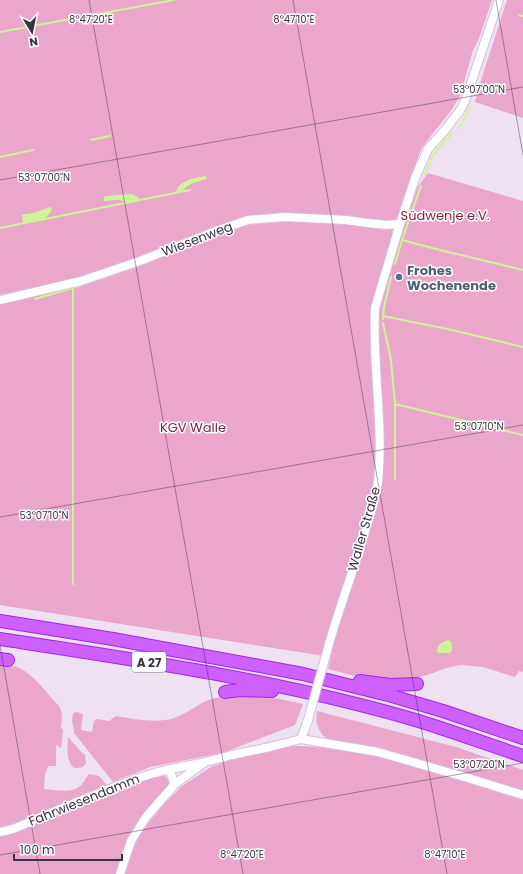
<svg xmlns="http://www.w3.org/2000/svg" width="523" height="874" font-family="Poppins,sans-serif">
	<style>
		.green { fill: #eba6cb }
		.water { fill: #cdf597 }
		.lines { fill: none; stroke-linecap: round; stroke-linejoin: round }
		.stream { stroke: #cdf597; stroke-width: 2 }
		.minor-casing { stroke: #d3c1dc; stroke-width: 10 }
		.highway-casing { stroke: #a425e9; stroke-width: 14 }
		.minor { stroke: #fff; stroke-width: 8 }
		.highway { stroke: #cd60ff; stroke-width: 12 }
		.minor-bridge-casing { stroke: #d3c1dc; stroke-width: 10; stroke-linecap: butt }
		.minor-bridge { stroke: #fff; stroke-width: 8 }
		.ticks { fill: none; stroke: #3d3244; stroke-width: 1; stroke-opacity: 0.45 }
		.service-dot { fill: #5c6f8a; stroke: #fff; stroke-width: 1.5 }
		.labels { text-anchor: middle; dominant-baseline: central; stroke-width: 3; stroke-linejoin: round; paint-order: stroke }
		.shield { fill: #fff; stroke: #77707c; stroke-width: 1 }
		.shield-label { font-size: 12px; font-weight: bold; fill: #3d3244 }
		.park-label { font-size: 13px; fill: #792241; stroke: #fff }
		.street-label { font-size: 13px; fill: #3d3244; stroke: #fff }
		.service-label { font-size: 13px; font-weight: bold; fill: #4e5e75; stroke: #fff; text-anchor: start }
		.ticks-label { font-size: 10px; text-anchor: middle; fill: #3d3244; stroke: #fff; stroke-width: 3; stroke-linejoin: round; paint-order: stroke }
	</style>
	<rect width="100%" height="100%" fill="#eee1f2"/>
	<g class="green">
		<path d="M 0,0 L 492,0 L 478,41 L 473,50 L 460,96 L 450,112 L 433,133 L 421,149 L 392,232 L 401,237 L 417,188 L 428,173 L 523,201 L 523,672 L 519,671 L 515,677 L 483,667 L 461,665 L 446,668 L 433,673 L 420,677 L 402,681 L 358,677 L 328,669 L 331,657 L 0,605 Z"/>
		<path d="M 507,0 L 523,0 L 523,118 L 475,102 L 477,94 L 484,71 Z"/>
		<path d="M 0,664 C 4,664 9,665 13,666 C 32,671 43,689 56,703 C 64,710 62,719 61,728 L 63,730 L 61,748 L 56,745 L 56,766 L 48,766 L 45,774 L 44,789 C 53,790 72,793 79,787 C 83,784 86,778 89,774 L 99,776 L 106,784 L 103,789 L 5,829 L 0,829 Z"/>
		<path d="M 242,694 L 270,697 L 303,704 L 295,725 L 222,753 L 150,767 L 113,782 L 74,733 L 74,730 L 72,721 L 73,714 L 75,712 L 81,713 L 83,715 L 81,730 L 92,732 L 94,721 L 97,719 L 109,721 L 116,716 C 134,719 153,723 171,719 C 184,715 194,707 206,701 C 218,697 230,695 242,694 Z"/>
		<path d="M 317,711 L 456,747 L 523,770 L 523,791 L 384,749 L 328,740 C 318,732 315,723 317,711 Z"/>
		<path d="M 68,737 C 74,743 79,750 85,755 L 86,763 C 83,768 79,768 74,768 C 65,759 68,748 68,737 Z"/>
		<path d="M 290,746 L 304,746 L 337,749 L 398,761 L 523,800 L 523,874 L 125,874 L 134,847 L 142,831 L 162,806 L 182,786 L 211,767 L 236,758 Z"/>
		<path d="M 162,774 L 167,778 L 169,783 L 166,790 L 150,808 L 117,874 L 0,874 L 0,835 L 6,836 L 148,778 Z"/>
	</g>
	<g class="water">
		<path d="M 205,176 L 207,178 L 207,179 C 198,182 187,183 182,192 L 176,193 C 177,181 195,178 205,176 Z"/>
		<path d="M 132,194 L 138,197 L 140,200 L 126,203 C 120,197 112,201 104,201 L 104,198 L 105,196 Z"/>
		<path d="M 50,207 L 52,209 C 47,222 35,221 23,223 L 22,215 L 25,214 L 34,213 Z"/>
		<path d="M 449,640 L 452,643 L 452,650 L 450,653 L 438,653 L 437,650 C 439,643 442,642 449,640 Z"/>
	</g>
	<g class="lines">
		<g class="stream">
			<path d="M 519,15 L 523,16"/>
			<path d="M 0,32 L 174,0"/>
			<path d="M 459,127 L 466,117 L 470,107"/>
			<path d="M 91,140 L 110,136"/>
			<path d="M 0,157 L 33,150"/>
			<path d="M 425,175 L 432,157 L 438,149 L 452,133"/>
			<path d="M 0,228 L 190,190"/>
			<path d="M 402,240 L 436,249 L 523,270"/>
			<path d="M 395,264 L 402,240 L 421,186"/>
			<path d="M 35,299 L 73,288 L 131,268"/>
			<path d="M 383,316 L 452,330 L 523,347"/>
			<path d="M 383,319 L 384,307 L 391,277"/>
			<path d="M 383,323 L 391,360 L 395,404 L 395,479"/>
			<path d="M 395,404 L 523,435"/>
			<path d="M 73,584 L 73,288"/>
		</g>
		<defs>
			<g id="minor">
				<path d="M 0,300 L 81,281 L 140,261 L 216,231 L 248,220 L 285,217 L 346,220 L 368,223 L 386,225 L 400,224"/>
				<path d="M 329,644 C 340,605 355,567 366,528 C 371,513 376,497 378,481 C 384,424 372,366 375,308 L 400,224 L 415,178 L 428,149 L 446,129 L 461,109 L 465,101 L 499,0"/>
				<path d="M 301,739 L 308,720"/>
				<path d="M 169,769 L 175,784"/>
				<path d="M 0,832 L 13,829 C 59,810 104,789 151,774 C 168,769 185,766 202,763"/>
				<path d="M 120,874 L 131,841 L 146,817 L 175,784 L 205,762 L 232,755 L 270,747 L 301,739 L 325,743 L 378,752 L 468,778 L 523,795"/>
			</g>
			<g id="highway">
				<path d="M 0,621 L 113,639 L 303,674 L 392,696 L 443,711 L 523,738"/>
				<path d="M 0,639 C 138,660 277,680 412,719 C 449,730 486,744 523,756"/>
				<path d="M 0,659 L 8,660"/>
				<path d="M 360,681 L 390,685 L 417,684"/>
				<path d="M 225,692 L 239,690 L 272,691"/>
			</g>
		</defs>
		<use href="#minor" class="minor-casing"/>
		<use href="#highway" class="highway-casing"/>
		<use href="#minor" class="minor"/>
		<use href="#highway" class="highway"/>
		<defs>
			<path id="minor-bridge" d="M 308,720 L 329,644"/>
		</defs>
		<use href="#minor-bridge" class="minor-bridge-casing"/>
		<use href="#minor-bridge" class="minor-bridge"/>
	</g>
	<path class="ticks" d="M 89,0 L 243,874M 293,0 L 447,874M 496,0 L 523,155M 0,180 L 523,87M 0,517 L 523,425M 0,645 L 40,874M 0,855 L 523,763"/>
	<circle class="service-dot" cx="399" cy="277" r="4"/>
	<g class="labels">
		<rect class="shield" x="132" y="652" width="34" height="20" rx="3"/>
		<g class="shield-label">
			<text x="149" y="662">A 27</text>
		</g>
		<g class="park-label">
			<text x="445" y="215">Südwenje e.V.</text>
			<text x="193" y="427">KGV Walle</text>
		</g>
		<g class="street-label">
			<text transform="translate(197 239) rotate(-21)">Wiesenweg</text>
			<text transform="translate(364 529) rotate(-74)">Waller Straße</text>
			<text transform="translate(84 800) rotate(-22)">Fahrwiesendamm</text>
		</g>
		<g class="service-label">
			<text x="407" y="270">Frohes<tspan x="407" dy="15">Wochenende</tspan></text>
		</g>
	</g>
	<g class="ticks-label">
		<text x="91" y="23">8°47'20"E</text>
		<text x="294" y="23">8°47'10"E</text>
		<text x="479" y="93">53°07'00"N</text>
		<text x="44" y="181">53°07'00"N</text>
		<text x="479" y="430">53°07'10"N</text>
		<text x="44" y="519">53°07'10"N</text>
		<text x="479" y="768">53°07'20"N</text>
		<text x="242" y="858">8°47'20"E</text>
		<text x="445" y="858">8°47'10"E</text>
	</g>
	<g transform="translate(32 32) rotate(170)" stroke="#ffffff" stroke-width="3" paint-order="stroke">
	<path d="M0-3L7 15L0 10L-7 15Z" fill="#3d3244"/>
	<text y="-6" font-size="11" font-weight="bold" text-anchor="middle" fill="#3d3244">N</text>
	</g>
	<path d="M14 854v6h108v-6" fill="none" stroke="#3d3244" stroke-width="2"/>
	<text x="20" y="854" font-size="12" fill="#3d3244" stroke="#ffffff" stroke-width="3" paint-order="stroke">100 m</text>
</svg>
